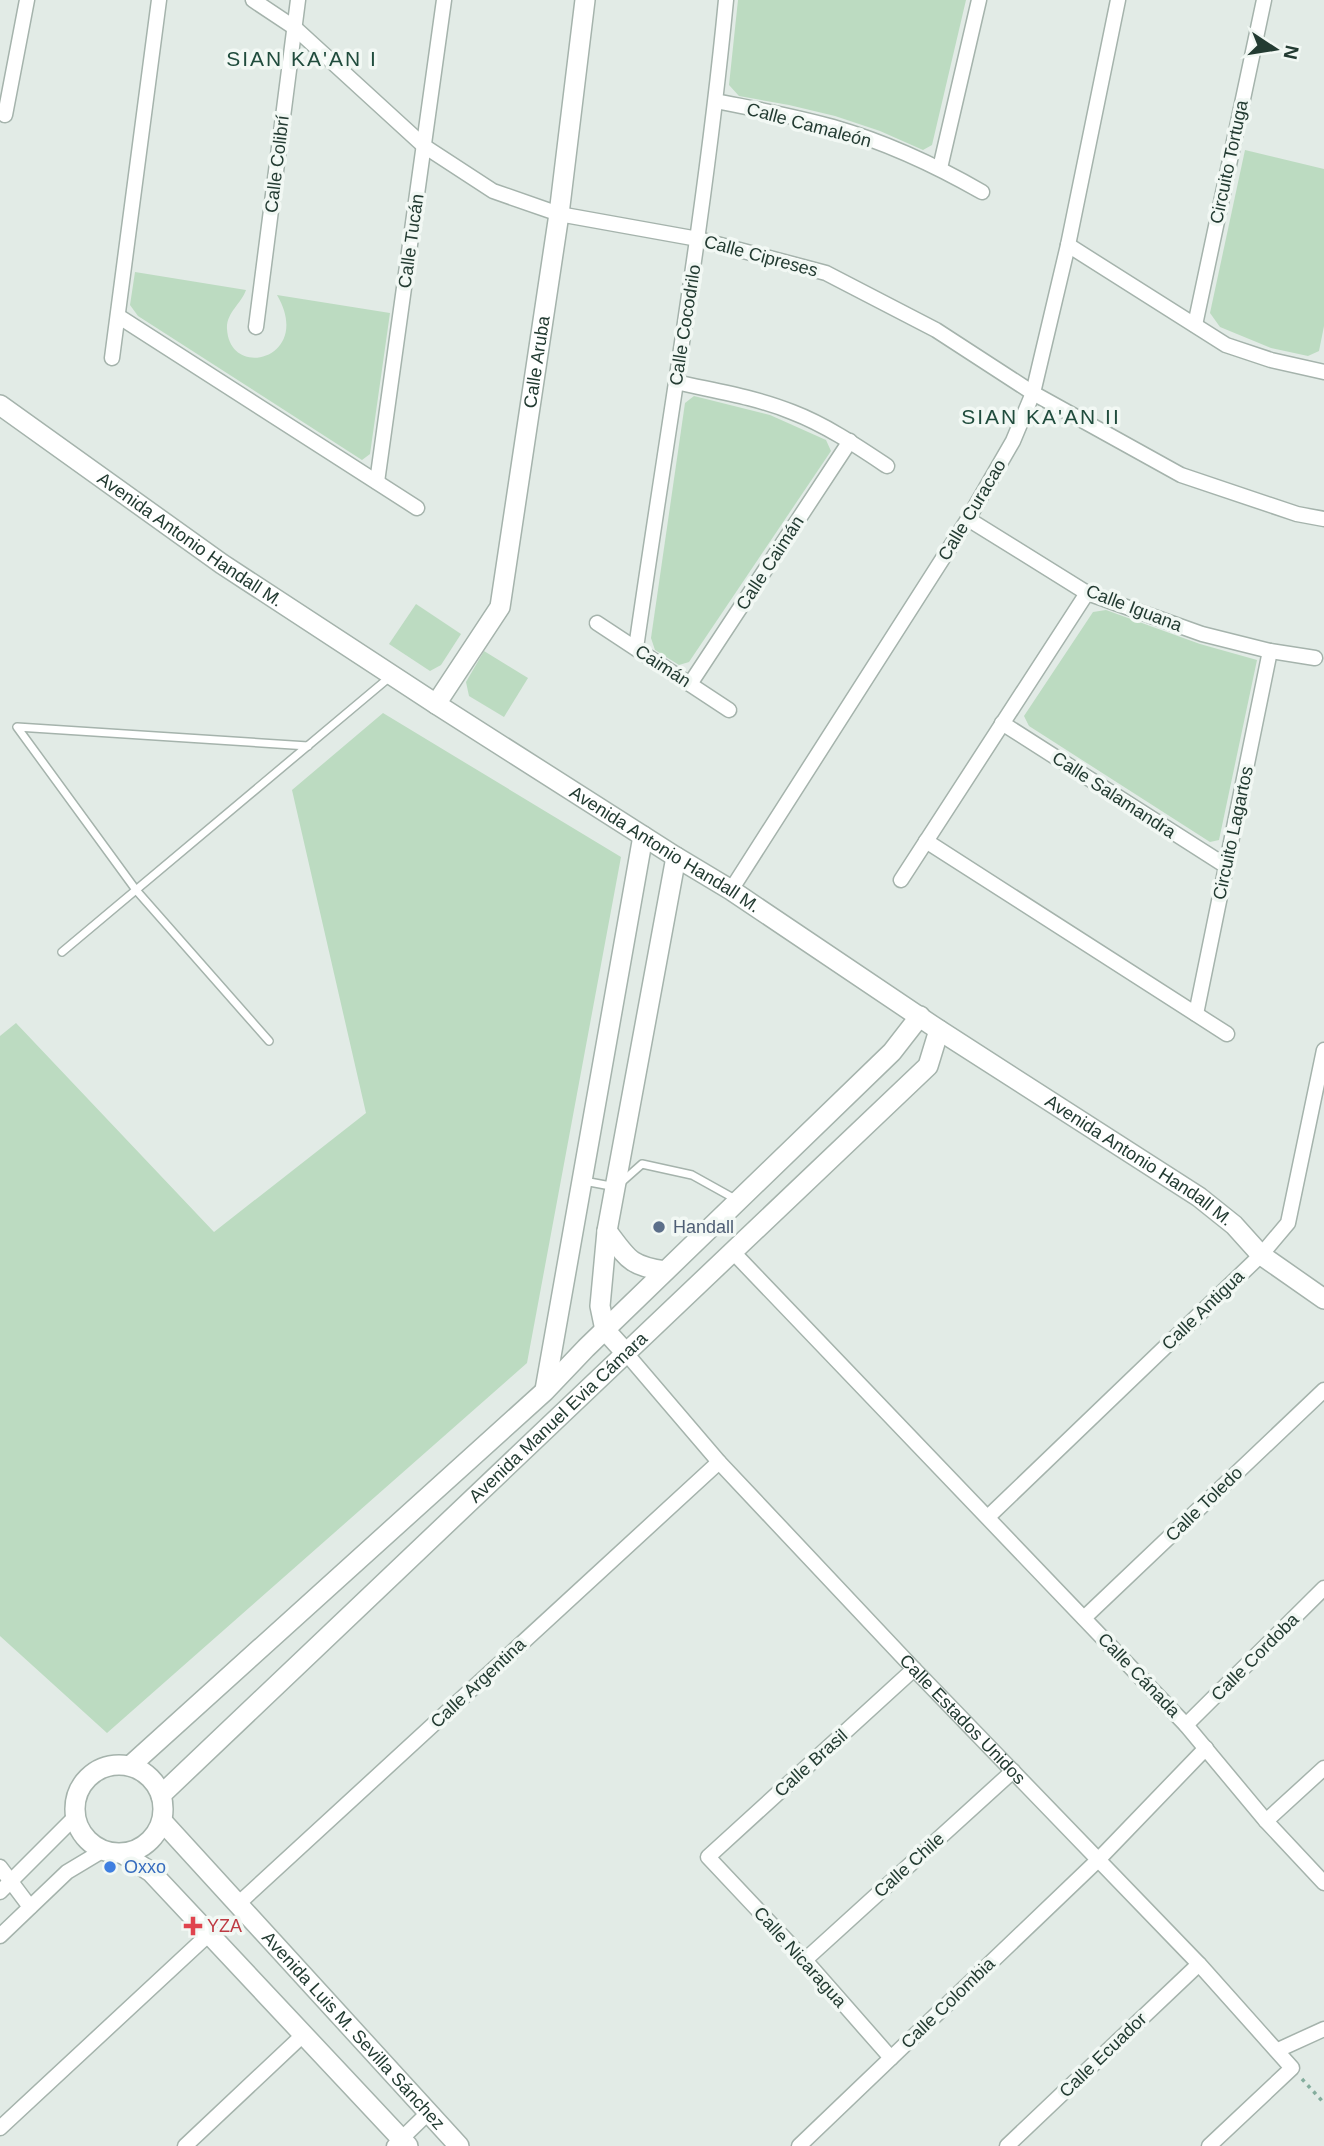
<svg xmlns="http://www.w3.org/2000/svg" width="1324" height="2146" font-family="Helvetica,sans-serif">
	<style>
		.green { fill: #bcdbc1 }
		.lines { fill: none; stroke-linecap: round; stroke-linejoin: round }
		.service-casing { stroke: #a5b3ac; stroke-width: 10 }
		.minor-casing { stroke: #a5b3ac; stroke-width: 17 }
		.tertiary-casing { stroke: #a5b3ac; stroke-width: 22 }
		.path { stroke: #84ad9d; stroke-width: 3.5; stroke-dasharray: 3.5 5; stroke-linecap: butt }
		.service { stroke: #fff; stroke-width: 7 }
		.minor { stroke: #fff; stroke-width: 14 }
		.tertiary { stroke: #fff; stroke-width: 19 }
		.service-dot { fill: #5c6f8a; stroke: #f2f8f4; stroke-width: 2.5 }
		.shop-dot { fill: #3f7fe0; stroke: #f2f8f4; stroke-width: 2.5 }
		.health-dot { fill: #e0444e; stroke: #f2f8f4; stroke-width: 2.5 }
		.labels { text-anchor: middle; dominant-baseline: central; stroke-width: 7; stroke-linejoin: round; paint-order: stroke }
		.street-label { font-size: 18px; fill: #233b32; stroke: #f2f8f4 }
		.service-label { font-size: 18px; fill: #4e5e75; stroke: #f2f8f4; text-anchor: start }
		.shop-label { font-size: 18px; fill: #366cbe; stroke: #f2f8f4; text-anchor: start }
		.health-label { font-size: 18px; fill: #be3a42; stroke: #f2f8f4; text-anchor: start }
		.quarter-label { font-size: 21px; letter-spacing: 2px; fill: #204c3d; stroke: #f2f8f4 }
	</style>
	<rect width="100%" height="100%" fill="#e2ebe6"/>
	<g class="green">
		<path d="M 738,0 L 966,0 L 932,145 L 923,150 L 880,131 L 835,116 L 789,105 L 739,96 L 729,85 Z"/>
		<path d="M 1245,150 L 1324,169 L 1324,326 L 1319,351 L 1308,356 L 1271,348 L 1220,327 L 1210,313 Z"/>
		<path d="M 135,272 L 246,290 C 241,304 226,313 227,329 C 230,381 314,358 277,295 L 390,313 L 370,454 L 362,460 L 138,316 L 130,305 Z"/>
		<path d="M 694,396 L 770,415 L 826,440 L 831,451 L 689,662 L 679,665 L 655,650 L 651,638 L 685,403 Z"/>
		<path d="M 416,604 L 461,634 L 441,665 L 430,671 L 389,644 Z"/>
		<path d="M 1106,610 L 1200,644 L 1257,660 L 1219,840 L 1210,842 L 1029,726 L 1024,716 L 1093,612 Z"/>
		<path d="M 484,651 L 528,678 L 504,717 L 469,696 L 466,682 Z"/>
		<path d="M 383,713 L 621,857 L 527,1363 L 107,1733 L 0,1636 L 0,1036 L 16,1023 L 214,1232 L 366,1113 L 292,790 Z"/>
	</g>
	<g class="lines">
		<defs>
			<g id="service">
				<path d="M 62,952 L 391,676"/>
				<path d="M 269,1041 L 136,890 L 17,727 L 308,746"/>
				<path d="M 584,1181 L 616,1187 L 642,1164 L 692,1175 L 737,1200"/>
			</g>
			<g id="minor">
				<path d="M 253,0 L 295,28 L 424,146 L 493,191 L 559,214 L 698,239 L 826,273 L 936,330 L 1033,393 L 1181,475 L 1297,514 L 1324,519"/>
				<path d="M 716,101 C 755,109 794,116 833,127 C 885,142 935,165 982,192"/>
				<path d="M 5,115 L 27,0"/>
				<path d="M 940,168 L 979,0"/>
				<path d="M 1068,245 L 1226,345 L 1271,360 L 1324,372"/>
				<path d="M 118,316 L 417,508"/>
				<path d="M 1195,325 L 1264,0"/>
				<path d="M 256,327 L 298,0"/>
				<path d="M 112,358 L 159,0"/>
				<path d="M 676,382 C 715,391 755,397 792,412 C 826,425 857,446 887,466"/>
				<path d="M 377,482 L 444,0"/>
				<path d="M 968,519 L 1087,593 L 1202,634 L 1270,651 L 1315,658"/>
				<path d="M 597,623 L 729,710"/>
				<path d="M 636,648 C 667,432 705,217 726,0"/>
				<path d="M 690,684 L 850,441"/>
				<path d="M 1002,723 L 1226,866"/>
				<path d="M 926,841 L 1227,1034"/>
				<path d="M 901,880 L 1087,593"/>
				<path d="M 731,890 L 968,519 L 1013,441 L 1033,393 L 1068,245 L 1118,0"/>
				<path d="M 1196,1014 L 1270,651"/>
				<path d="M 732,1251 L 1186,1725 L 1266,1821 L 1324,1883"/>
				<path id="s1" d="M 625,1352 L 719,1462 L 914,1669 L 1199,1964 L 1292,2068 L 1209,2146"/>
				<path d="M 988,1517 L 1261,1255 L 1288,1223 L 1324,1050"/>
				<path d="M 1084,1618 L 1324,1390"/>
				<path d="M 1186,1725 L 1324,1588"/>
				<path d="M 1266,1821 L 1324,1768"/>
				<path d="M 0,1867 L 30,1907"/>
				<path d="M 0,1892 L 75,1817"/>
				<path d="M 238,1904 L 719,1462"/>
				<path d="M 0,1936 L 67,1872 L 102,1851"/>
				<path d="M 805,1960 L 1013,1771"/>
				<path d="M 1278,2050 L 1324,2029"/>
				<path d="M 891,2058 L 805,1960 L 708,1857 L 914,1669"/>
				<path d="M 0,2128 L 209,1934"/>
				<path d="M 185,2146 L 303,2035"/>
				<path d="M 394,2146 L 428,2113"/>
				<path d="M 799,2146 L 1098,1860 L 1206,1748"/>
				<path d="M 1007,2146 L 1199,1964"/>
			</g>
			<g id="tertiary">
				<path id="s2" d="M 0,405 L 222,564 L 436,704 L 676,857 L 731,890 L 939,1030 L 1199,1197 L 1234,1225 L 1261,1255 L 1324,1299"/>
				<path id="s3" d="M 436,704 L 500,607 L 559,214 L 585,0"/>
				<path d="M 607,1231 C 628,1259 630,1266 665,1271"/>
				<path d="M 625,1352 L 605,1330 L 600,1306 L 607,1231 L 676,857"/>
				<path d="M 545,1390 L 643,836"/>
				<circle cx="119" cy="1809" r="44"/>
				<path d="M 130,1766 L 545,1391 L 586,1348 L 892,1052 L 920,1016"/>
				<path id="s4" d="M 161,1795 L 928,1066 L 939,1030"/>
				<path id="s5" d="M 162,1821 L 459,2146"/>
				<path d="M 123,1854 L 151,1872 L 408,2146"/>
			</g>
		</defs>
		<use href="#service" class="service-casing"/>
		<use href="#minor" class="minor-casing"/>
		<use href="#tertiary" class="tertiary-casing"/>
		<path class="path" d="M 1302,2079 L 1324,2103"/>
		<use href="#service" class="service"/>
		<use href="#minor" class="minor"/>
		<use href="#tertiary" class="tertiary"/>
	</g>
	<circle class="service-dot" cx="659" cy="1227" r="7"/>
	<circle class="shop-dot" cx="110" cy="1867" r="7"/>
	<path class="health-dot" d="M189.5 1915.5h7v7h7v7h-7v7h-7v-7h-7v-7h7z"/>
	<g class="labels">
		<g class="street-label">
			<text transform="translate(809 125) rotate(15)">Calle Camaleón</text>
			<text transform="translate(1229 162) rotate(-78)">Circuito Tortuga</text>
			<text transform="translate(277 164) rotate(-83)">Calle Colibrí</text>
			<text transform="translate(411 241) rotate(-82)">Calle Tucán</text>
			<text transform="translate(761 256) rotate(15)">Calle Cipreses</text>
			<text transform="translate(685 325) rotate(-81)">Calle Cocodrilo</text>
			<text stroke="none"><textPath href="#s3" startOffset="364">Calle Aruba</textPath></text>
			<text transform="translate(972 510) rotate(-59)">Calle Curacao</text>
			<text stroke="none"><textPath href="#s2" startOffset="233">Avenida Antonio Handall M.</textPath></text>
			<text transform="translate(770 563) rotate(-57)">Calle Caimán</text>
			<text transform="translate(1134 608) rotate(21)">Calle Iguana</text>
			<text transform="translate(663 666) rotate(33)">Caimán</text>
			<text transform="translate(1114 795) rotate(33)">Calle Salamandra</text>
			<text transform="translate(1233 833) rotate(-78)">Circuito Lagartos</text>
			<text stroke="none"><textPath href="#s2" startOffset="800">Avenida Antonio Handall M.</textPath></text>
			<text stroke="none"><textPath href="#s2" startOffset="1367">Avenida Antonio Handall M.</textPath></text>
			<text transform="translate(1203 1310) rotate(-44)">Calle Antigua</text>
			<text stroke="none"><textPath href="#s4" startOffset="548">Avenida Manuel Evia Cámara</textPath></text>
			<text transform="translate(1204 1504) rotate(-44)">Calle Toledo</text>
			<text transform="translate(1255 1657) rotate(-45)">Calle Cordoba</text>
			<text transform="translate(1139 1675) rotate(46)">Calle Cánada</text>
			<text transform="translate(478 1683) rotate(-43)">Calle Argentina</text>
			<text stroke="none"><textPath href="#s1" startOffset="499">Calle Estados Unidos</textPath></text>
			<text transform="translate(811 1763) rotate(-42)">Calle Brasil</text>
			<text transform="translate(909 1865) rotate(-42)">Calle Chile</text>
			<text transform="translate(800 1957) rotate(48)">Calle Nicaragua</text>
			<text transform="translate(948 2003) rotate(-44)">Calle Colombia</text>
			<text stroke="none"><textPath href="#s5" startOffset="284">Avenida Luis M. Sevilla Sánchez</textPath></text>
			<text transform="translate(1103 2055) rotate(-44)">Calle Ecuador</text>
		</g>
		<g class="service-label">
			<text x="673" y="1227">Handall</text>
		</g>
		<g class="shop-label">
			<text x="124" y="1867">Oxxo</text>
		</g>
		<g class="health-label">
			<text x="207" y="1926">YZA</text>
		</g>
		<g class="quarter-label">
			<text x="302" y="58">SIAN KA'AN I</text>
			<text x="1041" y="416">SIAN KA'AN II</text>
		</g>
	</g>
	<g transform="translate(1275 49) rotate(102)" stroke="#f2f8f4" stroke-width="5" paint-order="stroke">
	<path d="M0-5L12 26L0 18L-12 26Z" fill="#233b32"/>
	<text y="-10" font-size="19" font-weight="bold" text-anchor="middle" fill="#233b32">N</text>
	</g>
</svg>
